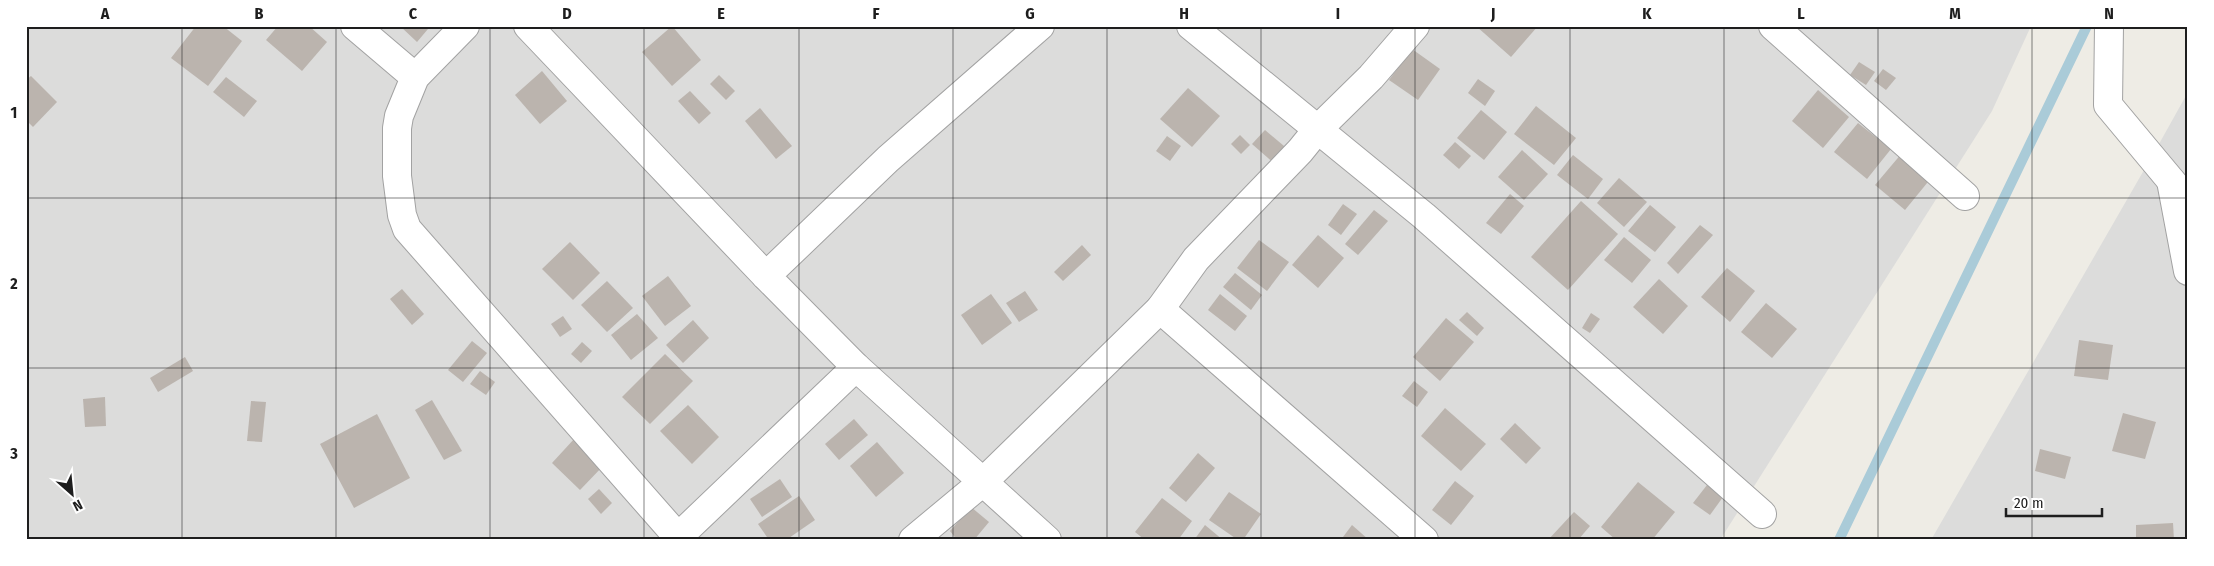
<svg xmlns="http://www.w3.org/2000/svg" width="2214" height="566" font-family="'Fira Sans Condensed',sans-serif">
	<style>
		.residential { fill: #dcdcdb }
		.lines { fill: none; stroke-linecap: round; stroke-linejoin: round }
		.stream { stroke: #aacbd8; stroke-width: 10 }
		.building { fill: #bbb4ae }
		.minor-casing { stroke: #a2a2a2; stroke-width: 30 }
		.minor { stroke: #fff; stroke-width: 28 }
		.grid { fill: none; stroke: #1e1e1e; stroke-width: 1; stroke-opacity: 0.55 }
		.neatline { fill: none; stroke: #1e1e1e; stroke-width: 2 }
		.grid-label { font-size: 16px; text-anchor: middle; font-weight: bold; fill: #1e1e1e }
	</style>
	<rect width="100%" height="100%" fill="#eeece5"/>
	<g class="residential">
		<path d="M 26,26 L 2031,26 L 1992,111 L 1720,540 L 26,540 Z"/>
		<path d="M 2188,92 L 2188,540 L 1931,540 L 2159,144 Z"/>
	</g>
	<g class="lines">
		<path class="stream" d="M 1839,540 L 2087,26"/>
	</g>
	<g class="building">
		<path d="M 196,26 L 223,26 L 242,41 L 208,86 L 171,58 Z"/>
		<path d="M 278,26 L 309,26 L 327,42 L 302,71 L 266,40 Z"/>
		<path d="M 400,26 L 426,26 L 428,29 L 417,42 Z"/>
		<path d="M 672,26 L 701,60 L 672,86 L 642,52 Z"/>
		<path d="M 1476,26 L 1538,26 L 1511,57 Z"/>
		<path d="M 1412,49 L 1440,69 L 1418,100 L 1389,80 Z"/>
		<path d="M 1859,62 L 1875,72 L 1866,85 L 1850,75 Z"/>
		<path d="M 1883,69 L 1896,78 L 1886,90 L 1874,81 Z"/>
		<path d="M 542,71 L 567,101 L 540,124 L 515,95 Z"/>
		<path d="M 719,75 L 735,91 L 726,100 L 710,84 Z"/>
		<path d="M 31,76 L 57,102 L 33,127 L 26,120 L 26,80 Z"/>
		<path d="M 226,77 L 257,101 L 244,117 L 213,92 Z"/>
		<path d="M 1478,79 L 1495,91 L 1485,106 L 1468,93 Z"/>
		<path d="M 1188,88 L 1220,116 L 1192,147 L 1160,119 Z"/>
		<path d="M 1818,90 L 1849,117 L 1823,148 L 1792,121 Z"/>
		<path d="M 690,91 L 711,113 L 699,124 L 678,101 Z"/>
		<path d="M 1536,106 L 1576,138 L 1554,165 L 1514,134 Z"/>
		<path d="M 760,108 L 792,146 L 776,159 L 745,121 Z"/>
		<path d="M 1481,110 L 1507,132 L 1484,160 L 1457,138 Z"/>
		<path d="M 1858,123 L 1891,149 L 1867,179 L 1834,152 Z"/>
		<path d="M 1265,130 L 1290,151 L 1277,166 L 1252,144 Z"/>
		<path d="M 1240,135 L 1250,145 L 1241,154 L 1231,144 Z"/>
		<path d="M 1167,136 L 1181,146 L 1170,161 L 1156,151 Z"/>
		<path d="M 1455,142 L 1471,156 L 1459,169 L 1443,155 Z"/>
		<path d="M 1522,150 L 1548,174 L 1524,200 L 1498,177 Z"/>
		<path d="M 1902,153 L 1932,177 L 1905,210 L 1875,185 Z"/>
		<path d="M 1573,155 L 1603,179 L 1588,199 L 1557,175 Z"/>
		<path d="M 1619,178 L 1647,202 L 1624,227 L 1597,203 Z"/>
		<path d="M 1510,194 L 1524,206 L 1501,234 L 1486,223 Z"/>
		<path d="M 1581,201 L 1618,234 L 1568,290 L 1531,257 Z"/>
		<path d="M 1343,204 L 1357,214 L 1341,235 L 1328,225 Z"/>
		<path d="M 1650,205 L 1676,227 L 1655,252 L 1628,231 Z"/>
		<path d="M 1374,210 L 1388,221 L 1358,255 L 1345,244 Z"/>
		<path d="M 1700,225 L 1713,235 L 1678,274 L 1667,263 Z"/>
		<path d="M 1318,235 L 1344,258 L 1318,288 L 1292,265 Z"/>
		<path d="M 1624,237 L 1651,260 L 1632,283 L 1604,260 Z"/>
		<path d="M 1259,240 L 1289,262 L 1267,291 L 1237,268 Z"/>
		<path d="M 570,242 L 600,273 L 573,300 L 542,269 Z"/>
		<path d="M 1082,245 L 1091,255 L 1063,281 L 1054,272 Z"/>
		<path d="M 1727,268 L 1755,291 L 1730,322 L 1701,297 Z"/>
		<path d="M 1235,273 L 1262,295 L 1251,310 L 1223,287 Z"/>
		<path d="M 668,276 L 691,306 L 665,326 L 642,296 Z"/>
		<path d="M 1659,279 L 1688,306 L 1663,334 L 1633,307 Z"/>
		<path d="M 607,281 L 633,308 L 607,332 L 581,305 Z"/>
		<path d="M 402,289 L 424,314 L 412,325 L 390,299 Z"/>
		<path d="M 1025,291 L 1038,310 L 1019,322 L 1006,303 Z"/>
		<path d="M 991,294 L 1012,323 L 982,345 L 961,315 Z"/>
		<path d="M 1220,294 L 1247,316 L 1235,331 L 1208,310 Z"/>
		<path d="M 1766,303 L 1797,329 L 1772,358 L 1741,332 Z"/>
		<path d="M 1467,312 L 1484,328 L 1477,336 L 1459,320 Z"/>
		<path d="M 1591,313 L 1600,319 L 1590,333 L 1582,328 Z"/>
		<path d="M 637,314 L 658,338 L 631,360 L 611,335 Z"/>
		<path d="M 563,316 L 572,329 L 560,337 L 551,324 Z"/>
		<path d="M 1446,318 L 1474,342 L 1440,381 L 1413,357 Z"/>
		<path d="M 693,320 L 709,338 L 683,363 L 666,345 Z"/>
		<path d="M 2079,340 L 2113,345 L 2108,380 L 2074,376 Z"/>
		<path d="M 472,341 L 487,353 L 463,382 L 448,370 Z"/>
		<path d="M 582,342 L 592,351 L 581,363 L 571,354 Z"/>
		<path d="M 665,354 L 693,381 L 650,424 L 622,397 Z"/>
		<path d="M 185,357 L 193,371 L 158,392 L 150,378 Z"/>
		<path d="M 480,371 L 495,382 L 486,395 L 470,384 Z"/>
		<path d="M 1414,381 L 1428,392 L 1417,407 L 1402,396 Z"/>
		<path d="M 105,397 L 106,426 L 85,427 L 83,399 Z"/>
		<path d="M 432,400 L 462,451 L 444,460 L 415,410 Z"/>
		<path d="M 251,401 L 266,402 L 262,442 L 247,441 Z"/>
		<path d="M 688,405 L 719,437 L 692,464 L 660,431 Z"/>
		<path d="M 1445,408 L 1486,444 L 1461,471 L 1421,436 Z"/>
		<path d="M 2123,413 L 2156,422 L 2145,459 L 2112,451 Z"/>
		<path d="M 377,414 L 410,478 L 354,508 L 320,444 Z"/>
		<path d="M 854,419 L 868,435 L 839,460 L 825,444 Z"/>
		<path d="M 1515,423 L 1541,448 L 1526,464 L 1500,439 Z"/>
		<path d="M 575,438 L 604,465 L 580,490 L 552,463 Z"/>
		<path d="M 877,442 L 904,473 L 876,497 L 850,466 Z"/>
		<path d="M 2040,449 L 2071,457 L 2065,479 L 2035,471 Z"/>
		<path d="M 1198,453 L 1215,468 L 1186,502 L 1169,488 Z"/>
		<path d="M 780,479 L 792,497 L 762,517 L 750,499 Z"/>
		<path d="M 1455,481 L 1474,496 L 1451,525 L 1432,510 Z"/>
		<path d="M 1638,482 L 1675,512 L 1652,540 L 1616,540 L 1601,527 Z"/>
		<path d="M 1707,485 L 1723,497 L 1710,515 L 1693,503 Z"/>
		<path d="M 599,489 L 612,503 L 601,514 L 588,499 Z"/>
		<path d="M 1229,492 L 1261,514 L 1243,540 L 1238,540 L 1209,520 Z"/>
		<path d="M 799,496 L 815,520 L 786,540 L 769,540 L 758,524 Z"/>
		<path d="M 1162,498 L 1192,521 L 1178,540 L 1145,540 L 1135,532 Z"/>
		<path d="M 971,507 L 989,522 L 974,540 L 957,540 L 950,531 Z"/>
		<path d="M 1574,512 L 1590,526 L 1578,540 L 1548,540 Z"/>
		<path d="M 2173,523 L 2174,540 L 2136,540 L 2136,525 Z"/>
		<path d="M 1205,525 L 1223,540 L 1194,540 Z"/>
		<path d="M 1352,525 L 1369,540 L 1347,540 L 1343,537 Z"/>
	</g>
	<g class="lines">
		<defs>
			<g id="minor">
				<path d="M 355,26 L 415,77"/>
				<path d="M 465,26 L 415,77 L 399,116 L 397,128 L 397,176 L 402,215 L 407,229 L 678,537"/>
				<path d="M 528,26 L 766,276"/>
				<path d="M 1040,26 L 888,159 L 766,276 L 856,367 L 1047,540"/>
				<path d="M 1191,26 L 1424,216 L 1762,514"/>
				<path d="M 1773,26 L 1965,196"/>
				<path d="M 2109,26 L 2108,105 L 2188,201"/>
				<path d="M 2171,181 L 2188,271"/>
				<path d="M 1160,309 L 1424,540"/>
				<path d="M 675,540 L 856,367"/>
				<path d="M 913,540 L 984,481 L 1160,309 L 1196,259 L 1300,151 L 1317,130 L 1371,77 L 1415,26"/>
			</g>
		</defs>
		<use href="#minor" class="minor-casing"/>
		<use href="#minor" class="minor"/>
	</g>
	<path class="grid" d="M 182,26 L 182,540M 336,26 L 336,540M 490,26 L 490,540M 644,26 L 644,540M 799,26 L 799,540M 953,26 L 953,540M 1107,26 L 1107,540M 1261,26 L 1261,540M 1415,26 L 1415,540M 1570,26 L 1570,540M 1724,26 L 1724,540M 1878,26 L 1878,540M 2032,26 L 2032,540M 26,198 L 2188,198M 26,368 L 2188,368"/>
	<rect width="2214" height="566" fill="none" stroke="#ffffff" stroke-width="55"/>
	<g transform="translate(72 494) rotate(153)" stroke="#ffffff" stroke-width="4" paint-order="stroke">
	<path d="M0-4L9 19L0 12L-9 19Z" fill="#1e1e1e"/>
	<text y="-8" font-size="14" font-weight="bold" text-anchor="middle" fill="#1e1e1e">N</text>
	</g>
	<path d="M2006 508v8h96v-8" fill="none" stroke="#1e1e1e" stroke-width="2.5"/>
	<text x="2014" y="508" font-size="15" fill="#1e1e1e" stroke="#ffffff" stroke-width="4" paint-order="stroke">20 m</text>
	<rect x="28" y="28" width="2158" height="510" class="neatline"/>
	<g class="grid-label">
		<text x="105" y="19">A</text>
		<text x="259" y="19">B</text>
		<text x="413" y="19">C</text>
		<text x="567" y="19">D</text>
		<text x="721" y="19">E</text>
		<text x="876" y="19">F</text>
		<text x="1030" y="19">G</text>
		<text x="1184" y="19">H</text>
		<text x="1338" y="19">I</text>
		<text x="1493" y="19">J</text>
		<text x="1647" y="19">K</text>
		<text x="1801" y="19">L</text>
		<text x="1955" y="19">M</text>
		<text x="2109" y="19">N</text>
		<text x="14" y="118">1</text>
		<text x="14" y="289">2</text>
		<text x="14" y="459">3</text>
	</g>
</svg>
